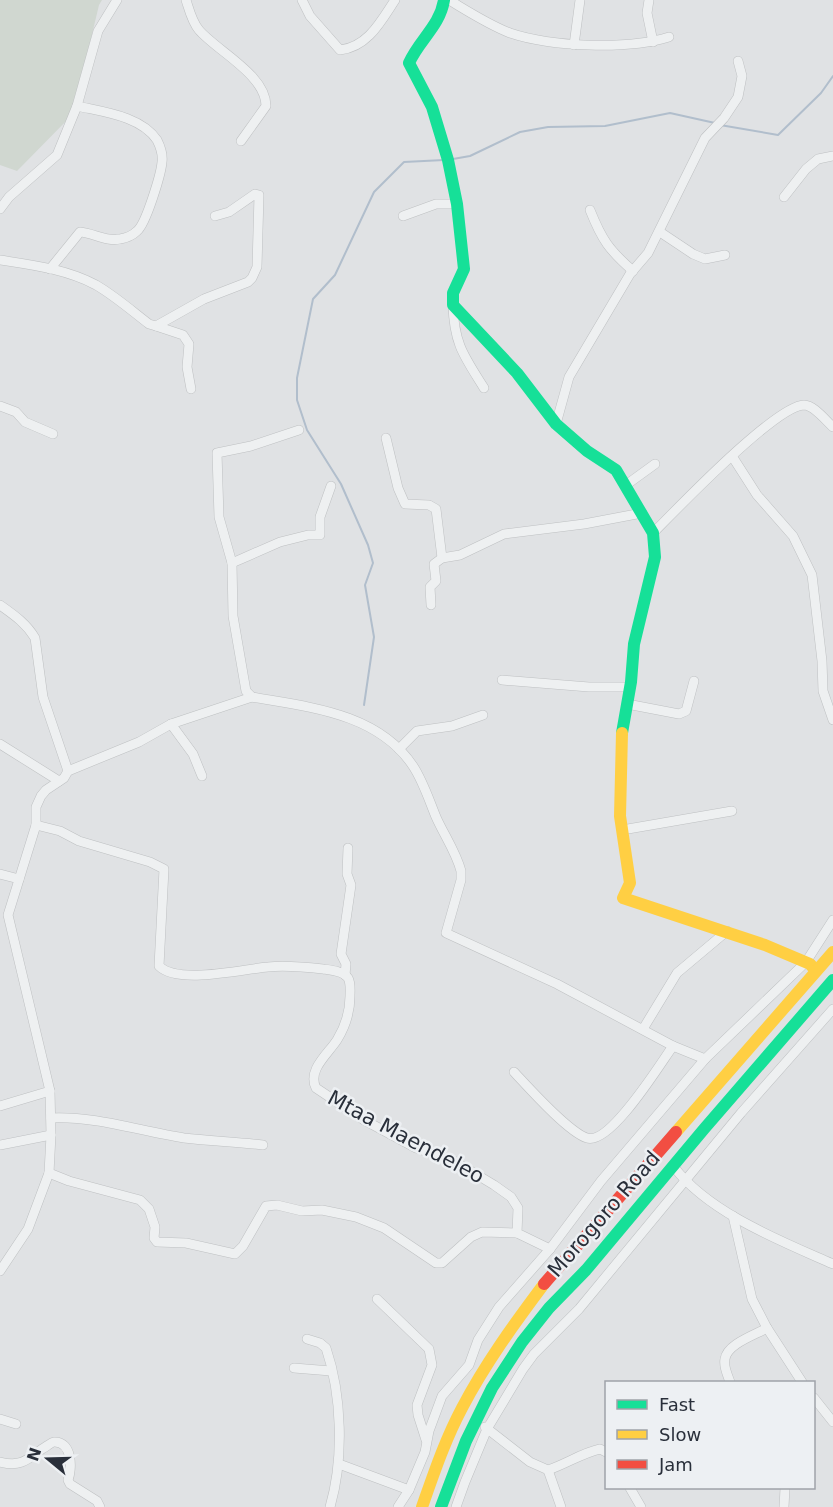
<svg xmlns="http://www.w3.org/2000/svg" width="833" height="1507" font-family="'DejaVu Sans',sans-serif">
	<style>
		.green { fill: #d0d7d0 }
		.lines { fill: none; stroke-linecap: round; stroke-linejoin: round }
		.stream { stroke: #b1becc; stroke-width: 2 }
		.street-casing { stroke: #bec0c2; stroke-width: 10 }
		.street { stroke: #eef0f1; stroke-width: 9 }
		.fast { stroke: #16e098; stroke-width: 12 }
		.slow { stroke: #ffcf43; stroke-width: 12 }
		.jam { stroke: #f24e42; stroke-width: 12 }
		.labels { text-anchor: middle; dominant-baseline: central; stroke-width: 5; stroke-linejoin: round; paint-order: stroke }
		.street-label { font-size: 21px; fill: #292f3a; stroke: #edf0f3 }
	</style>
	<rect width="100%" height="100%" fill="#e0e2e4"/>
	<path class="green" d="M 0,0 L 102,0 L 99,5 L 73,114 L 17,171 L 0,165 Z"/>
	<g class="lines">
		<g class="stream">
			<path d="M 720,125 L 778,135 L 821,93 L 833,76"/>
			<path d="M 453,159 L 470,156 L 520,132 L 548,127 L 605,126 L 670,113 L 715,123"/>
			<path d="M 364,705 L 374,637 L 365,585 L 373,563 L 368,545 L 341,484 L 307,430 L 297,400 L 297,378 L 313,299 L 335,275 L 374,192 L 404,162 L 444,160"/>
		</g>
		<defs>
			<g id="street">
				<path d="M 186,0 C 189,9 192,22 199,30 C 217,51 266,75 266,106 L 241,141"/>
				<path d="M 302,0 L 310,16 L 340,50 C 368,47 381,21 395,0"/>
				<path d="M 449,0 C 469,12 489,25 510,33 C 552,47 627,50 669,37"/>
				<path d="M 649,0 L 647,13 L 653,42"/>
				<path d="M 574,45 L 580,0"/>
				<path d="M 784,197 L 806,169 L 818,159 L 833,156"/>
				<path d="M 0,209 L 9,197 L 57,155 L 77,106 L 98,31 L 117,0"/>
				<path d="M 590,210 C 602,240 609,250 633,271"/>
				<path d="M 403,216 L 436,204 L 457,204"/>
				<path d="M 660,232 L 693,254 L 705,259 L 725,255"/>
				<path d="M 0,260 C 32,265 66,269 96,285 C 115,296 132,311 149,324 L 156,326 L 204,299 L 248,282 L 252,278 L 257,267 L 259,195 L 255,194 L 229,212 L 215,216"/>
				<path d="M 50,269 L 80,232 C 93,233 107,242 120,239 C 126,238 133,235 137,231 C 146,224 161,174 162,162 C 163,155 160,146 157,140 C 141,116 103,112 77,106"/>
				<path d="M 453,305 C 454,344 464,356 484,388"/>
				<path d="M 156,326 L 183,335 L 189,344 L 187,367 L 191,389"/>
				<path d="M 0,406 L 16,412 L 25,422 L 53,434"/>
				<path d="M 556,424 L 569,377 L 630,274 L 648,253 L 705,138 L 724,118 L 738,97 L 742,76 L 738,61"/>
				<path d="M 299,430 L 251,446 L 217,453 L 219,517 L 232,563 L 233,616 L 246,691 L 252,697 C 309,707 378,713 413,766 C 423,781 429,800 436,817 C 444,835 456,852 461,871 L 461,880 L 446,933 L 557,984 L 673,1046 L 705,1059"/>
				<path d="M 386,438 L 398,488 L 405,504 L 429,505 L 436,509 L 442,558"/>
				<path d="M 732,456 L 757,495 L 793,536 L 812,575 L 822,661 L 823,691 L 833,720"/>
				<path d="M 626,485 L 655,464"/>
				<path d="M 653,533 C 677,509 775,406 804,405 C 814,405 826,421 833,427"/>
				<path d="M 232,563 L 280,542 L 308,535 L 320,535 L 320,517 L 331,486"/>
				<path d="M 0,605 C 14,615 26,623 35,638 L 43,697 L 68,771 L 64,778 L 46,790 L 41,796 L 36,807 L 36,825 L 8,915 L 50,1091 L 51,1135 L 49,1173 L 28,1229 L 0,1271"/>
				<path d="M 431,605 L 430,587 L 436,581 L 434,564 L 442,558 L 460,555 L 504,534 L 584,524 L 642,513"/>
				<path d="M 502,680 L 589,687 L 630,687"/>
				<path d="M 627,704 L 679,714 L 686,711 L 694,681"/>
				<path d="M 171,724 L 193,754 L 202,776"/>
				<path d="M 0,744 L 59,781"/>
				<path d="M 399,749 L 417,731 L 452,726 L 483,715"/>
				<path d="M 68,771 L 139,742 L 171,724 L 252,697"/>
				<path d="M 36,825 L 60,831 L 79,841 L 150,862 L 164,869 L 159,966 C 178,985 243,969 268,967 C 286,965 305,967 323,969 C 330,970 344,971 348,978 C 351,983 350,991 350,996 C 350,1011 345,1027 337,1040 C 328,1054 307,1070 316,1088 L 364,1120 L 416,1148 L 454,1161 L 494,1185 L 511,1197 L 518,1208 L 517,1233 L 550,1249"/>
				<path d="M 622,830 L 732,811"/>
				<path d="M 0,874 L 19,879"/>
				<path d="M 345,975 L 346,964 L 341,954 L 351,885 L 347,874 L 348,848"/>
				<path d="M 643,1029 L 677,973 L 727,931"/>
				<path d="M 514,1072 C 529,1088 568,1132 587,1138 C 610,1146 660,1064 673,1046"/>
				<path d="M 0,1106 L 50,1091"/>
				<path d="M 51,1118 C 96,1116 139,1131 184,1138 C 210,1141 237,1142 263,1145"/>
				<path d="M 0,1145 L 51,1135"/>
				<path d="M 674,1167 C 709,1213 781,1241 833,1264"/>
				<path d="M 49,1173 L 69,1181 L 140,1200 L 149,1209 L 155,1227 L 154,1238 L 157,1242 L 186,1243 L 235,1254 L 243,1246 L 266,1206 L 277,1205 L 302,1211 L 322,1210 L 356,1217 L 384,1228 L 436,1263 L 442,1263 L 471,1237 L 482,1232 L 517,1233"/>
				<path d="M 733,1216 L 752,1299 L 767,1328 L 802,1382"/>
				<path d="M 377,1299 L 429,1349 L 432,1365 L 417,1405 L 418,1415 L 426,1440"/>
				<path d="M 307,1339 L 320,1343 L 326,1348 C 342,1395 344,1459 330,1507"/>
				<path d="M 294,1368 L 331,1371"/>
				<path d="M 730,1382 C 728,1376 723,1366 725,1359 C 727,1344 755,1335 767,1328"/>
				<path d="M 814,1398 L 833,1422"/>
				<path d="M 0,1419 L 16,1424"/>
				<path d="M 485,1427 L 530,1462 L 548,1470 C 566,1464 582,1453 600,1449 L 606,1452"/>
				<path d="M 0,1462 C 20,1467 26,1461 42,1449 C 46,1447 50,1443 54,1442 C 73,1441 72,1470 68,1480 L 70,1484 L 97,1501 L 100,1507"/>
				<path d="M 339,1464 L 409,1490"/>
				<path d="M 548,1470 L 561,1507"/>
				<path d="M 630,1488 L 641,1507"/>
				<path d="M 398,1507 L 409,1490 L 425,1452 L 429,1431 L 442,1396 L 469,1365 L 478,1340 L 499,1307 L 550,1249 L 601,1181 L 705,1059 L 806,962 L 833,920"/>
				<path d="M 456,1507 L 465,1482 L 487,1429 L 523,1369 L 534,1354 L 579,1309 L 741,1113 L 833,1009"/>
				<path d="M 784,1507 L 785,1488"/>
			</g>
		</defs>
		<use href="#street" class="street-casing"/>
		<use href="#street" class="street"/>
		<g class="fast">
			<path d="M 444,0 C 440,26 419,40 409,63 L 432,107 L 448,160 L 457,204 L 464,269 L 453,293 L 453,305 L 517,373 L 556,424 L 587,451 L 616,470 L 653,533 L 655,557 L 634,644 L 631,682 L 622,733"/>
			<path d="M 441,1507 L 466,1441 L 492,1388 L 522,1342 L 549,1308 L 586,1270 L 704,1129 L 833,980"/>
		</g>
		<g class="slow">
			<path d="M 622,733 L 620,816 L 630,883 L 623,898 L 765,945 L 810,964 L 816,971"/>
			<path d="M 676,1132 L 833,952"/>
			<path d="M 422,1507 C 434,1473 445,1440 462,1408 C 485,1364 514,1324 544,1284"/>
		</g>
		<path class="jam" d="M 544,1284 L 676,1132"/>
	</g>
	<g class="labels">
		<g class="street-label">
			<text transform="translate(406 1137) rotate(28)">Mtaa Maendeleo</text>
			<text transform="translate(604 1214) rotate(-49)">Morogoro Road</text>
		</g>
	</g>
	<rect x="605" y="1381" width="210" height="108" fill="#edf0f3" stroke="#9fa3a9" stroke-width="1.5"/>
	<rect x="617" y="1400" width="30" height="9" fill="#16e098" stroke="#9fa3a9" stroke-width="1.5"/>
	<text x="659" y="1411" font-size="18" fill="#292f3a">Fast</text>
	<rect x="617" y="1430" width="30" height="9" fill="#ffcf43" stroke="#9fa3a9" stroke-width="1.5"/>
	<text x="659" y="1441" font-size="18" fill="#292f3a">Slow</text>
	<rect x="617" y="1460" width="30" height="9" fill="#f24e42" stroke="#9fa3a9" stroke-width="1.5"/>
	<text x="659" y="1471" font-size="18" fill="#292f3a">Jam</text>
	<g transform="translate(48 1459) rotate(289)" stroke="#edf0f3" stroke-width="4.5" paint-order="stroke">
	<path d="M0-4.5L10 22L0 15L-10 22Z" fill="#292f3a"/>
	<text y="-9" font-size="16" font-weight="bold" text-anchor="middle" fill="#292f3a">N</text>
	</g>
</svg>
